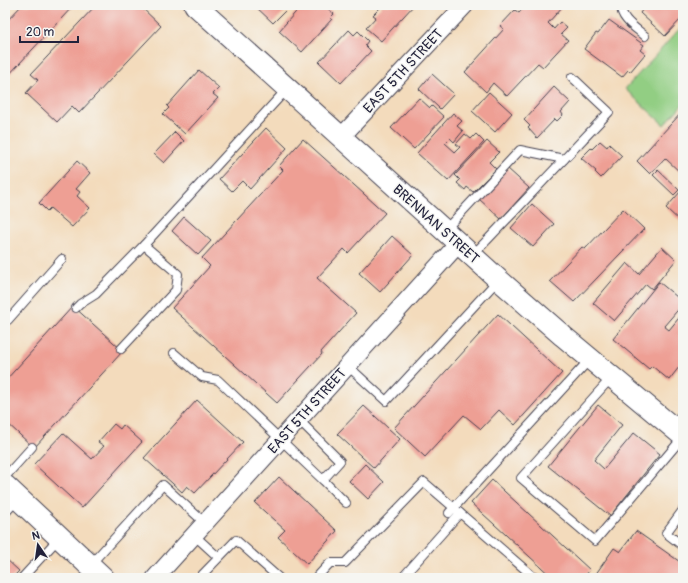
<svg xmlns="http://www.w3.org/2000/svg" width="688" height="583" font-family="Pangolin,sans-serif">
	<style>
		.green { fill: #92ce83; stroke: #5a785f }
		.building { fill: #ee9f94 }
		.lines { fill: none; stroke-linecap: round; stroke-linejoin: round }
		.service-casing { stroke: #413e4e; stroke-width: 10 }
		.minor-casing { stroke: #413e4e; stroke-width: 19 }
		.tertiary-casing { stroke: #413e4e; stroke-width: 23 }
		.primary-casing { stroke: #413e4e; stroke-width: 24 }
		.service { stroke: #fff; stroke-width: 8 }
		.minor { stroke: #fff; stroke-width: 17 }
		.tertiary { stroke: #fff; stroke-width: 21 }
		.primary { stroke: #fff; stroke-width: 22 }
		.labels { text-anchor: middle; dominant-baseline: central; stroke-width: 3; stroke-linejoin: round; paint-order: stroke }
		.street-label { font-size: 14px; fill: #22223b; stroke: #f6f6f2 }
	</style>
	<rect width="100%" height="100%" fill="#f6f6f2"/>
	<filter id="ink" filterUnits="userSpaceOnUse"><feTurbulence type="fractalNoise" baseFrequency=".025" numOctaves="2"/><feDisplacementMap in="SourceGraphic" scale="8" xChannelSelector="R" yChannelSelector="G"/><feConvolveMatrix kernelMatrix="1 2 1 2 8 2 1 2 1" color-interpolation-filters="sRGB"/></filter>
	<filter id="wash" filterUnits="userSpaceOnUse"><feTurbulence type="fractalNoise" baseFrequency=".012" numOctaves="4" result="noise"/><feDisplacementMap in="SourceGraphic" scale="16" xChannelSelector="R" yChannelSelector="G"/><feGaussianBlur stdDeviation="0.9" result="paint"/><feColorMatrix in="noise" values="0 0 0 0 0 0 0 0 0 0 0 0 0 0 0 0 0 1.4 0 .05"/><feComposite in="paint" operator="in"/></filter>
	<g filter="url(#wash)">
		<rect width="100%" height="100%" fill="#f3dbbc"/>
		<path class="green" d="M 683,25 L 683,104 L 664,125 L 625,89 Z"/>
		<g id="blocks">
			<g class="building">
				<path d="M 22,5 L 74,5 L 5,79 L 5,23 Z"/>
				<path d="M 96,5 L 139,5 L 161,26 L 79,113 L 72,106 L 57,122 L 26,93 L 38,80 L 31,74 Z"/>
				<path d="M 254,5 L 291,5 L 273,23 Z"/>
				<path d="M 302,5 L 324,5 L 334,14 L 330,18 L 332,19 L 302,52 L 279,31 Z"/>
				<path d="M 381,5 L 414,5 L 381,41 L 366,28 L 376,17 L 373,15 L 382,6 Z"/>
				<path d="M 526,5 L 562,5 L 563,6 L 548,23 L 554,29 L 560,22 L 567,28 L 561,34 L 568,40 L 543,67 L 538,63 L 507,96 L 493,83 L 486,92 L 465,72 L 504,29 L 500,26 L 515,10 L 519,13 Z"/>
				<path d="M 638,5 L 678,5 L 683,10 L 683,17 L 665,36 L 640,13 L 643,9 Z"/>
				<path d="M 609,20 L 644,45 L 640,50 L 645,54 L 630,72 L 628,70 L 622,77 L 584,49 L 596,33 L 598,34 Z"/>
				<path d="M 349,30 L 354,35 L 358,31 L 368,41 L 365,45 L 371,51 L 341,83 L 319,62 Z"/>
				<path d="M 199,70 L 219,88 L 213,94 L 218,98 L 185,134 L 163,114 L 169,108 L 167,106 Z"/>
				<path d="M 432,74 L 454,94 L 440,109 L 419,89 Z"/>
				<path d="M 554,87 L 570,102 L 561,112 L 563,115 L 557,121 L 555,119 L 537,138 L 528,128 L 530,126 L 524,120 Z"/>
				<path d="M 489,92 L 512,113 L 495,132 L 472,111 Z"/>
				<path d="M 419,98 L 430,108 L 432,106 L 444,117 L 414,149 L 391,128 Z"/>
				<path d="M 683,111 L 683,175 L 665,158 L 650,174 L 637,161 Z"/>
				<path d="M 453,113 L 462,121 L 457,126 L 463,131 L 454,142 L 450,138 L 445,143 L 455,152 L 460,147 L 456,144 L 465,134 L 471,139 L 476,134 L 484,142 L 448,181 L 417,153 Z"/>
				<path d="M 266,128 L 287,148 L 250,189 L 242,181 L 232,191 L 219,179 Z"/>
				<path d="M 175,132 L 184,141 L 164,163 L 154,154 Z"/>
				<path d="M 303,139 L 385,213 L 348,253 L 344,249 L 317,278 L 356,313 L 321,352 L 322,354 L 277,403 L 172,308 L 210,266 L 202,258 L 283,170 L 279,166 Z"/>
				<path d="M 487,141 L 499,152 L 489,162 L 496,169 L 473,192 L 467,187 L 465,190 L 457,183 L 460,180 L 455,175 Z"/>
				<path d="M 600,141 L 607,147 L 609,144 L 622,156 L 601,178 L 595,172 L 596,171 L 581,158 L 591,148 L 592,149 Z"/>
				<path d="M 77,161 L 90,173 L 76,189 L 80,192 L 77,196 L 90,208 L 72,227 L 50,208 L 47,211 L 39,203 Z"/>
				<path d="M 507,168 L 529,188 L 501,219 L 479,199 Z"/>
				<path d="M 658,170 L 679,190 L 674,195 L 653,175 Z"/>
				<path d="M 681,191 L 683,192 L 683,224 L 666,208 Z"/>
				<path d="M 532,204 L 554,224 L 533,247 L 511,228 Z"/>
				<path d="M 623,209 L 644,229 L 574,302 L 550,281 L 582,247 L 585,249 Z"/>
				<path d="M 184,217 L 211,241 L 198,255 L 172,231 Z"/>
				<path d="M 392,236 L 413,255 L 380,292 L 359,273 Z"/>
				<path d="M 662,247 L 676,260 L 652,289 L 646,284 L 614,321 L 593,303 L 627,263 L 639,274 Z"/>
				<path d="M 659,282 L 683,302 L 683,304 L 664,326 L 669,330 L 683,313 L 683,362 L 669,380 L 652,366 L 649,369 L 613,339 Z"/>
				<path d="M 73,306 L 123,351 L 34,448 L 5,421 L 5,381 Z"/>
				<path d="M 498,314 L 562,373 L 515,425 L 499,410 L 481,429 L 464,415 L 425,457 L 394,428 Z"/>
				<path d="M 197,400 L 243,442 L 195,493 L 187,486 L 182,492 L 144,458 Z"/>
				<path d="M 598,405 L 622,425 L 594,460 L 604,469 L 634,433 L 660,454 L 610,516 L 548,466 Z"/>
				<path d="M 364,406 L 400,439 L 374,468 L 337,434 Z"/>
				<path d="M 114,424 L 120,429 L 123,425 L 142,442 L 82,508 L 34,464 L 63,433 L 92,459 L 104,446 L 98,442 Z"/>
				<path d="M 365,464 L 384,482 L 368,499 L 349,481 Z"/>
				<path d="M 279,477 L 337,531 L 307,564 L 278,537 L 285,530 L 255,503 Z"/>
				<path d="M 492,480 L 590,570 L 583,578 L 553,578 L 471,503 Z"/>
				<path d="M 636,531 L 683,564 L 683,578 L 593,578 L 614,548 L 620,552 Z"/>
				<path d="M 5,558 L 19,571 L 12,578 L 5,578 Z"/>
			</g>
		</g>
	</g>
	<g filter="url(#ink)">
		<use href="#blocks" fill-opacity="0" stroke="#413e4e" stroke-width="1"/>
		<g class="lines">
			<defs>
				<g id="service">
					<path d="M 621,5 C 620,19 636,28 645,36"/>
					<path d="M 445,230 L 520,150 L 564,159"/>
					<path d="M 144,245 L 287,89"/>
					<path d="M 472,256 L 609,112 L 572,77"/>
					<path d="M 76,308 L 80,304 L 96,294 L 144,245 L 178,274 L 176,290 L 121,349"/>
					<path d="M 8,320 L 62,259"/>
					<path d="M 174,353 L 202,377 L 218,380 L 323,480 L 340,461 L 299,420"/>
					<path d="M 348,366 L 386,401 L 498,280"/>
					<path d="M 611,378 L 521,478 L 595,541 L 683,437"/>
					<path d="M 672,426 L 683,413"/>
					<path d="M 5,477 L 32,447"/>
					<path d="M 323,480 L 346,503"/>
					<path d="M 683,510 L 666,533 L 683,546"/>
					<path d="M 5,513 L 18,499"/>
					<path d="M 449,513 L 590,359"/>
					<path d="M 194,535 L 218,557"/>
					<path d="M 90,565 L 163,485 L 205,523"/>
					<path d="M 22,578 L 59,538"/>
					<path d="M 205,578 L 202,575 L 236,540 L 279,578"/>
					<path d="M 316,578 L 330,563 L 345,563 L 424,482 L 460,513"/>
					<path d="M 402,578 L 460,513 L 535,578"/>
				</g>
				<g id="minor">
					<path d="M 341,137 L 465,5"/>
					<path d="M 155,578 L 458,244"/>
				</g>
				<path id="tertiary" d="M 195,5 L 499,280 L 563,336 L 683,436"/>
				<path id="primary" d="M 5,486 L 103,578"/>
			</defs>
			<use href="#service" class="service-casing"/>
			<use href="#minor" class="minor-casing"/>
			<use href="#tertiary" class="tertiary-casing"/>
			<use href="#primary" class="primary-casing"/>
			<use href="#service" class="service"/>
			<use href="#minor" class="minor"/>
			<use href="#tertiary" class="tertiary"/>
			<use href="#primary" class="primary"/>
		</g>
	</g>
	<g class="labels">
		<g class="street-label">
			<text transform="translate(403 71) rotate(-47)">EAST 5TH STREET</text>
			<text transform="translate(436 224) rotate(42)">BRENNAN STREET</text>
			<text transform="translate(307 411) rotate(-48)">EAST 5TH STREET</text>
		</g>
	</g>
	<rect width="688" height="583" fill="none" stroke="#f6f6f2" stroke-width="20"/>
	<g transform="translate(38 545) rotate(347)" stroke="#f6f6f2" stroke-width="3" paint-order="stroke">
	<path d="M0-3L7 15L0 10L-7 15Z" fill="#22223b"/>
	<text y="-6" font-size="11" font-weight="bold" text-anchor="middle" fill="#22223b">N</text>
	</g>
	<path d="M20 36v6h58v-6" fill="none" stroke="#22223b" stroke-width="2"/>
	<text x="26" y="36" font-size="12" fill="#22223b" stroke="#f6f6f2" stroke-width="3" paint-order="stroke">20 m</text>
</svg>
